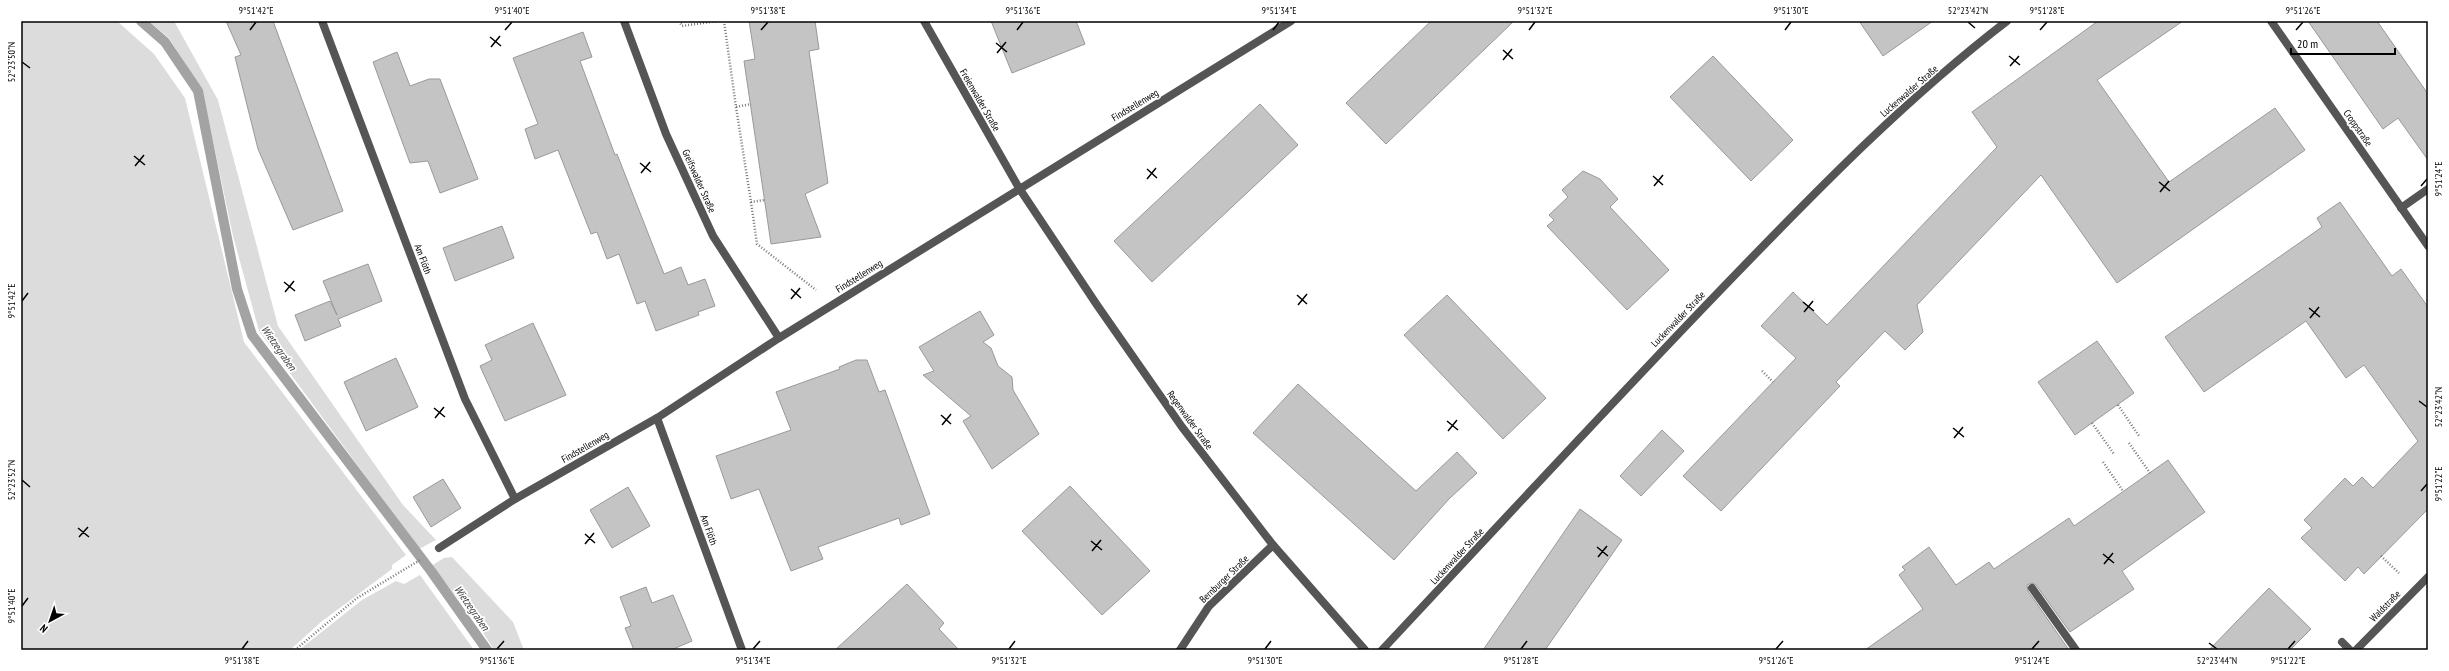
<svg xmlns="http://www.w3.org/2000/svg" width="2449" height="671" font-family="'PT Sans Narrow',sans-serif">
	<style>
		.green { fill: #dcdcdc }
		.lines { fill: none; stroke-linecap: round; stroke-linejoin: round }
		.stream { stroke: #a3a3a3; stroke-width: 10 }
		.building { fill: #c4c4c4; stroke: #999 }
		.path { stroke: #777; stroke-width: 2.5; stroke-dasharray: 1 2; stroke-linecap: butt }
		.service { stroke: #555; stroke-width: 8 }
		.minor { stroke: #555; stroke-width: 8 }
		.ticks { fill: none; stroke: #000; stroke-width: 1.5 }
		.labels { text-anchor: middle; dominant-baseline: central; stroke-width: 3.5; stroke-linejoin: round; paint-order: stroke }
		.street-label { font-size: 10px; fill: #000; stroke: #fff }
		.water-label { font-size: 11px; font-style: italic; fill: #444; stroke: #fff }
		.neatline { fill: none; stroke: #000; stroke-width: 1.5 }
		.ticks-label { font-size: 10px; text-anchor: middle; fill: #000 }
	</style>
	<rect width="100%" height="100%" fill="#fff"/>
	<g class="green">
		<path d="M 21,21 L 117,21 L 154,54 L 185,98 L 244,342 L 406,555 L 392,565 L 392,569 L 321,622 L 290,650 L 21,650 Z"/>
		<path d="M 149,21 L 174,21 L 218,100 L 278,326 L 403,505 L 436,540 L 419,549 L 259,331 L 233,236 L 202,89 L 169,38 Z"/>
		<path d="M 452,557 L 513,622 L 524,650 L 494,650 L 472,615 L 431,566 L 444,558 Z"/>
		<path d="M 420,575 L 474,650 L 299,650 L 362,600 L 396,581 L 404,584 Z"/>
	</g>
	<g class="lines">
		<path class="stream" d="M 141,21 L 165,42 L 198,91 L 237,289 L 252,335 L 431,571 L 487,650"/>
	</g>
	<g class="building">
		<path d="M 226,21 L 273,21 L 343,211 L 293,230 L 258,149 L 235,57 L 241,55 Z"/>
		<path d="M 749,21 L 815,21 L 819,49 L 809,51 L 828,183 L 805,194 L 821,237 L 771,244 L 744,61 L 755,59 Z"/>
		<path d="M 991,21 L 1076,21 L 1085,44 L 1012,73 Z"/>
		<path d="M 1431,21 L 1514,21 L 1386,144 L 1346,103 Z"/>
		<path d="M 1859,21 L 1933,21 L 1883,56 Z"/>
		<path d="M 2098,21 L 2183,21 L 2097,80 L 2169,182 L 2275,108 L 2305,150 L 2117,283 L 2041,175 L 1917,305 L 1923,332 L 1905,350 L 1885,331 L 1836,382 L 1840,386 L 1721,511 L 1683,476 L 1796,358 L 1761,326 L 1793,292 L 1827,325 L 1997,147 L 1972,112 Z"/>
		<path d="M 2308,21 L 2377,21 L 2428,94 L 2428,160 L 2398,118 L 2383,129 Z"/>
		<path d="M 583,32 L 592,57 L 580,61 L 615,155 L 617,154 L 664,274 L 681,267 L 688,285 L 705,279 L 715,306 L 698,312 L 699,315 L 656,331 L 645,301 L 637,304 L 619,254 L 607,259 L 597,232 L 591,234 L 558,150 L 535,159 L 525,129 L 538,124 L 513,58 Z"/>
		<path d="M 397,52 L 410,86 L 429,79 L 440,79 L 478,179 L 440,193 L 428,161 L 410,163 L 373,62 Z"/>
		<path d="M 1713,56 L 1793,140 L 1751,181 L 1670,97 Z"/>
		<path d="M 1260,104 L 1298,145 L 1152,282 L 1114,241 Z"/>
		<path d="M 1583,171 L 1600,179 L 1618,199 L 1610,207 L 1669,270 L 1627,310 L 1547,226 L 1554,220 L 1549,215 L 1568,197 L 1562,190 Z"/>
		<path d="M 2340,202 L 2392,276 L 2401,269 L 2428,307 L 2428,509 L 2364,574 L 2358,567 L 2345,581 L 2301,538 L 2312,528 L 2304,520 L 2345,478 L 2353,486 L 2362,477 L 2373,488 L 2418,441 L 2364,365 L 2346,378 L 2306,321 L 2204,392 L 2165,337 L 2322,227 L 2317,218 Z"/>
		<path d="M 502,226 L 514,258 L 455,281 L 443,248 Z"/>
		<path d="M 368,264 L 382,301 L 338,319 L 341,326 L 305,341 L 295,315 L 330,301 L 337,315 L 323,281 Z"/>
		<path d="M 1447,295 L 1546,398 L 1503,439 L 1404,335 Z"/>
		<path d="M 980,311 L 994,335 L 983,342 L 991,348 L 998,366 L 1012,377 L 1013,390 L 1039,434 L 992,469 L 963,421 L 971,416 L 923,375 L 934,371 L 919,347 Z"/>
		<path d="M 533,323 L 566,395 L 505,421 L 480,366 L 492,360 L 485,345 Z"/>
		<path d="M 2097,341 L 2134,393 L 2075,435 L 2038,382 Z"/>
		<path d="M 396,358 L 418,407 L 366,431 L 344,382 Z"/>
		<path d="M 856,360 L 867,360 L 879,392 L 885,390 L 930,514 L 901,525 L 899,518 L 818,547 L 823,559 L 791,571 L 759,489 L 731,499 L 716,456 L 791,430 L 776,392 L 840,369 L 839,367 Z"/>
		<path d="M 1298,384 L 1416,491 L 1457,452 L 1477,473 L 1449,499 L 1394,560 L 1253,433 Z"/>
		<path d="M 1662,430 L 1684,451 L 1641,496 L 1620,476 Z"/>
		<path d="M 2168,460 L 2205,512 L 2122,571 L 2134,589 L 2070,632 L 2036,585 L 2032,583 L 2027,585 L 2028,591 L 2069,650 L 1865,650 L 1923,609 L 1899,575 L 1905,570 L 1902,567 L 1929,547 L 1956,585 L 1989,562 L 1994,569 L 2069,518 L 2074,526 Z"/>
		<path d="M 443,479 L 461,508 L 431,527 L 413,497 Z"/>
		<path d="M 1070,486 L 1150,571 L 1102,615 L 1022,531 Z"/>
		<path d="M 628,487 L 650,526 L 612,548 L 590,510 Z"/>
		<path d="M 1580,509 L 1622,540 L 1545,650 L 1483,650 Z"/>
		<path d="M 907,584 L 944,623 L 939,629 L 959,650 L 835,650 Z"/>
		<path d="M 646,587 L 652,603 L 673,595 L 692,641 L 671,650 L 634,650 L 625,628 L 631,626 L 620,597 Z"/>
		<path d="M 2269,588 L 2311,629 L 2290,650 L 2209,650 Z"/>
	</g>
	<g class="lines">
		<g class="path">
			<path d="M 679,21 L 682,26 L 717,21"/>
			<path d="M 724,21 L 736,107 L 751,104"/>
			<path d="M 736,107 L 751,202 L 765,200"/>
			<path d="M 751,202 L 757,244 L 816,290"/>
			<path d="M 1762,371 L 1773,382"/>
			<path d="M 2118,405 L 2139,436"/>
			<path d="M 2092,423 L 2114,454"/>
			<path d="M 2129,443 L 2150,473"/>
			<path d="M 2103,462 L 2123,491"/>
			<path d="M 2381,556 L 2399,573"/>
			<path d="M 295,650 L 357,598 L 420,560"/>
		</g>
		<g class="service">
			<path d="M 2401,208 L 2428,189"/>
			<path d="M 2032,588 L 2076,650"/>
			<path d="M 2342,642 L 2350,650"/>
		</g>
		<g class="minor">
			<path d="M 322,21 L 465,399 L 515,499"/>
			<path d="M 624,21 L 666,134 L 713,236 L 779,338"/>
			<path d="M 924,21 L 1019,188 L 1097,305 L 1182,427 L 1273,545 L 1365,650"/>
			<path d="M 2271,21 L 2428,246"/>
			<path d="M 657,418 L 742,650"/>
			<path d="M 439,548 L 515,499 L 657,418 L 779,338 L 1291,21"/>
			<path d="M 1180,650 L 1209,606 L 1273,545"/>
			<path d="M 1382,650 C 1499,525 1615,399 1734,276 C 1820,187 1908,97 2007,21"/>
			<path d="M 2356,650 L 2428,577"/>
		</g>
	</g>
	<path class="ticks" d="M 1968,22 L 1975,28M 250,30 L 256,22M 505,30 L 512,22M 761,30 L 768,22M 1017,30 L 1023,22M 1273,30 L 1279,22M 1529,30 L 1535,22M 1785,30 L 1791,22M 2040,30 L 2047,22M 2296,30 L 2303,22M 490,37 L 501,46M 996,43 L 1007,52M 491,47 L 500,36M 1503,50 L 1513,59M 997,53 L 1006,42M 2009,56 L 2020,65M 1503,60 L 1512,49M 22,62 L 30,68M 2010,66 L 2019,56M 134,156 L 145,165M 640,163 L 651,172M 135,166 L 144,155M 1147,169 L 1157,178M 641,173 L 650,162M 1653,176 L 1663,185M 1147,179 L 1156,168M 2159,182 L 2170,191M 1654,186 L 1663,175M 2421,186 L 2427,179M 2160,192 L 2169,181M 284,282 L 295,291M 791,289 L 801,298M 285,292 L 294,281M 1297,295 L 1307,304M 791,299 L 800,288M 22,301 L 28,293M 1803,302 L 1814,311M 1298,305 L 1307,294M 2309,308 L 2320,317M 1804,312 L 1813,301M 2310,318 L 2319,307M 2419,401 L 2427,407M 434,408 L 445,417M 941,415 L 951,424M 435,418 L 444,407M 1447,421 L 1458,430M 942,425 L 951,414M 1953,428 L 1964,437M 1448,431 L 1457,420M 1954,438 L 1963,427M 22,480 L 30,487M 2421,491 L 2427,484M 78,528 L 89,537M 585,534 L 595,543M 79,537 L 88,527M 1091,541 L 1102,550M 585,544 L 594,533M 1597,547 L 1608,556M 1092,551 L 1101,540M 2103,554 L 2114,563M 1598,557 L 1607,546M 2104,564 L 2113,553M 22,606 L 28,598M 2209,643 L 2217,649M 242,649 L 248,641M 497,649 L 504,641M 753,649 L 760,641M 1009,649 L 1015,641M 1265,649 L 1271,641M 1521,649 L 1527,641M 1776,649 L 1783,641M 2032,649 L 2039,641M 2288,649 L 2295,641"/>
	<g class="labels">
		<g class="street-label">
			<text transform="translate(1909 91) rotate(-41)">Luckenwalder Straße</text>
			<text transform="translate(980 100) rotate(60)">Freienwalder Straße</text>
			<text transform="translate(1135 105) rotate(-31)">Findstellenweg</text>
			<text transform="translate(2358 128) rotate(55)">Croppstraße</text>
			<text transform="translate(699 181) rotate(66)">Greifswalder Straße</text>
			<text transform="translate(423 259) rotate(69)">Am Flöth</text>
			<text transform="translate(859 276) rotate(-32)">Findstellenweg</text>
			<text transform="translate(1678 319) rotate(-46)">Luckenwalder Straße</text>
			<text transform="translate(1190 420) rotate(54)">Regenwalder Straße</text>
			<text transform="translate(585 447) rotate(-30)">Findstellenweg</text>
			<text transform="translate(709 530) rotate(70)">Am Flöth</text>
			<text transform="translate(1457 556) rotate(-47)">Luckenwalder Straße</text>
			<text transform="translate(1224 579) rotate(-44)">Bernburger Straße</text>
			<text transform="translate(2385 606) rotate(-46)">Waldstraße</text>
		</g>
		<g class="water-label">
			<text transform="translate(279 348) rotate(55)">Wietzegraben</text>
			<text transform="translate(472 608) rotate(55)">Wietzegraben</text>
		</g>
	</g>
	<rect width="2449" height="671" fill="none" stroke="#ffffff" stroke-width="44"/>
	<g transform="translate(50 621) rotate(220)" stroke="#ffffff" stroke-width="3" paint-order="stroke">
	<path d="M0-3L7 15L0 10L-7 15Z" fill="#000000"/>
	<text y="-6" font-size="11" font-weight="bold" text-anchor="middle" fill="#000000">N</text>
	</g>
	<path d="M2291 48v6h104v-6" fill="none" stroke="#000000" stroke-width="2"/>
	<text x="2297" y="48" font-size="12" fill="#000000" stroke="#ffffff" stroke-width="3" paint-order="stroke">20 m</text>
	<rect x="22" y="22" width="2405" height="627" class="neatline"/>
	<g class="ticks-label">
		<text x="256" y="14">9°51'42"E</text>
		<text x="512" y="14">9°51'40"E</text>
		<text x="768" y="14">9°51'38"E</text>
		<text x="1023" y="14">9°51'36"E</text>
		<text x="1279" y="14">9°51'34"E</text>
		<text x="1535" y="14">9°51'32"E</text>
		<text x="1791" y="14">9°51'30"E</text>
		<text x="1968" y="14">52°23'42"N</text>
		<text x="2047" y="14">9°51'28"E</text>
		<text x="2303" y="14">9°51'26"E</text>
		<text transform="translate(11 62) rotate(-90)" y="4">52°23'50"N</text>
		<text transform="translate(2438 179) rotate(-90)" y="4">9°51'24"E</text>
		<text transform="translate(11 301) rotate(-90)" y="4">9°51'42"E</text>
		<text transform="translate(2438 407) rotate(-90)" y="4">52°23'42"N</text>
		<text transform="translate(11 480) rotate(-90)" y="4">52°23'52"N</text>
		<text transform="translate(2438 484) rotate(-90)" y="4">9°51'22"E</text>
		<text transform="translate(11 606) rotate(-90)" y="4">9°51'40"E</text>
		<text x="242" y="664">9°51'38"E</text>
		<text x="497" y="664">9°51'36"E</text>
		<text x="753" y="664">9°51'34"E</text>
		<text x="1009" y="664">9°51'32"E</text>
		<text x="1265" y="664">9°51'30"E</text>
		<text x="1521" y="664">9°51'28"E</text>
		<text x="1776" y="664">9°51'26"E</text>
		<text x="2032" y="664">9°51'24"E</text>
		<text x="2217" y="664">52°23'44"N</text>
		<text x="2288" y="664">9°51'22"E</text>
	</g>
</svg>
